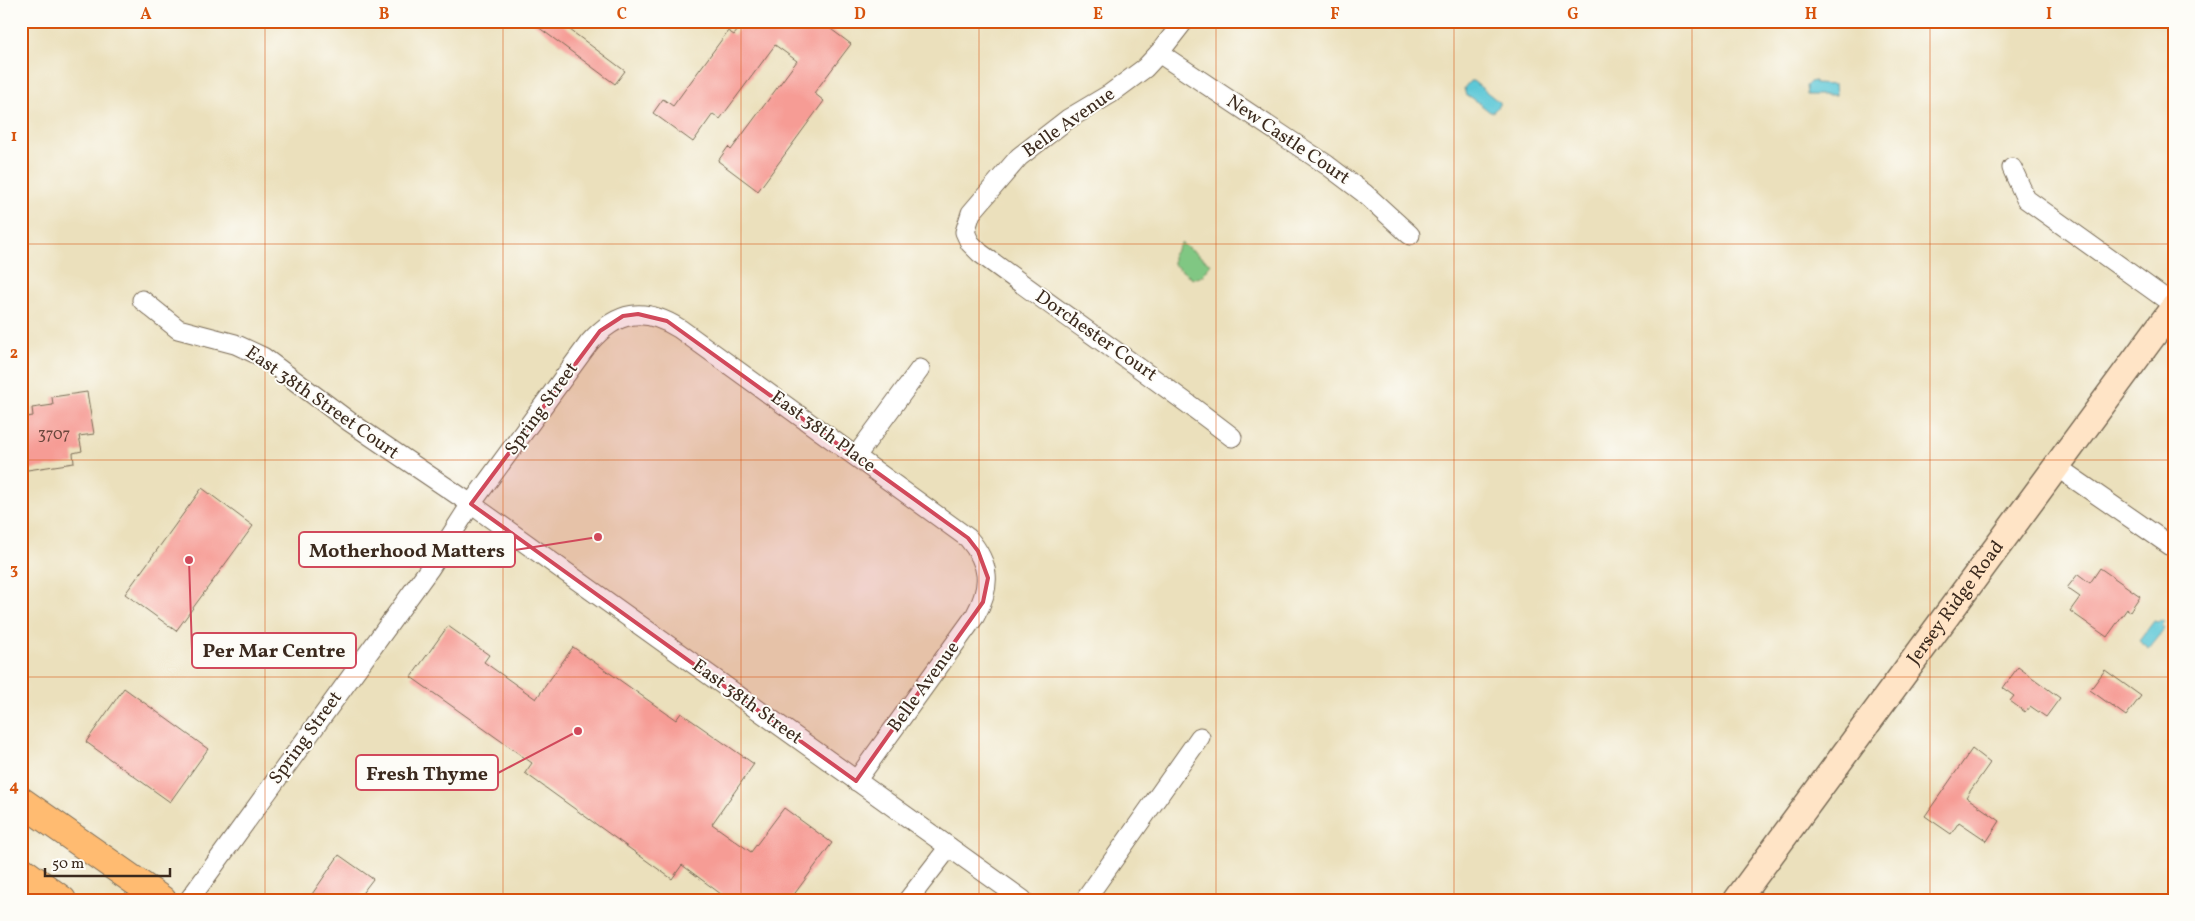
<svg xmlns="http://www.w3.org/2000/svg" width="2195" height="921" font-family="Vollkorn,serif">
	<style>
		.green { fill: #80c783; stroke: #5e7850 }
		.water { fill: #5dc8d7; stroke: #4c797a }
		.building { fill: #f69c95 }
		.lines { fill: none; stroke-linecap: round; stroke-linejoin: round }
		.street-casing { stroke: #796a55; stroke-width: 21 }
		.secondary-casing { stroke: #796a55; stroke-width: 29 }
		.primary-casing { stroke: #796a55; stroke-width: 30 }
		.street { stroke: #fff; stroke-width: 19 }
		.secondary { stroke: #ffe4c6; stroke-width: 26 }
		.primary { stroke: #ffbb71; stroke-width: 28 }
		.marked { fill: #d1495b; fill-opacity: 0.2; stroke: #d1495b; stroke-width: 4; stroke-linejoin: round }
		.grid { fill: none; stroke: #d7540e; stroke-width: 1; stroke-opacity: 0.55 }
		.labels { text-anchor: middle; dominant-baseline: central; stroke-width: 4; stroke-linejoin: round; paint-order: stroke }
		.number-label { font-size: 16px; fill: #6a463c }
		.street-label { font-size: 19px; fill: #3b2a1e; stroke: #fdfcf7 }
		.leader { fill: none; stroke: #d1495b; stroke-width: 2 }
		.callout-dot { fill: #d1495b; stroke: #fdfcf7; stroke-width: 2 }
		.callout { fill: #fdfcf7; stroke: #d1495b; stroke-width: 2 }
		.callout-label { font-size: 20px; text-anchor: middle; font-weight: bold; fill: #3b2a1e }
		.neatline { fill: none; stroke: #d7540e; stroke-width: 2 }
		.grid-label { font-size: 16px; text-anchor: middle; font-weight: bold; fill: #d7540e }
	</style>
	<rect width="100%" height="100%" fill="#fdfcf7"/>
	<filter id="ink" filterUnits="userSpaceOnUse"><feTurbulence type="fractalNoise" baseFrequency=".02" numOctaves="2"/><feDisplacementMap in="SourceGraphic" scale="10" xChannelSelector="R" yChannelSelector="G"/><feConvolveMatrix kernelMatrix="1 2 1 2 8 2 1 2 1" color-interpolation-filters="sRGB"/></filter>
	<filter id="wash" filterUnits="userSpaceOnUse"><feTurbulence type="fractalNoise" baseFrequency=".0096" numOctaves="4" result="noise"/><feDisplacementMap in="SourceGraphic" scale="20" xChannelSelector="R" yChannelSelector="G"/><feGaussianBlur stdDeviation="1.12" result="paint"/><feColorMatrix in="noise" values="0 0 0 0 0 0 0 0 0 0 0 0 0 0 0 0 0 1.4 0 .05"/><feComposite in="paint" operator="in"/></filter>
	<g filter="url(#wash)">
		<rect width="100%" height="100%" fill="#ebe0bc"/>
		<path class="green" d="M 1181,243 L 1211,264 L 1202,276 L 1193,279 L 1173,264 L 1173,255 Z"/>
		<g class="water">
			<path d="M 1470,81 L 1473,81 L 1499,102 L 1499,105 L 1493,112 L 1490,112 L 1471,97 L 1466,96 L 1464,88 Z"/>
			<path d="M 1815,81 L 1815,84 L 1835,85 L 1836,95 L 1807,95 L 1806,86 L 1810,82 Z"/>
			<path d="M 2160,620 L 2164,622 L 2162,625 L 2165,629 L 2149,649 L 2139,641 L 2154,621 L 2158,622 Z"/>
		</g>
		<g id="blocks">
			<g class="building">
				<path d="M 530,21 L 558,21 L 625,71 L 615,84 Z"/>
				<path d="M 745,21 L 820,21 L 851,44 L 814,93 L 824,101 L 758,191 L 718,161 L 728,147 L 731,150 L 797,61 L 775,45 L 720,119 L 713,114 L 693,142 L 653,113 L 663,99 L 673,106 L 728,31 L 734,35 Z"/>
				<path d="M 87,392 L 94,434 L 79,436 L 82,451 L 73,453 L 74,463 L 21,471 L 21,418 L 33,416 L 32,408 L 53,405 L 52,397 Z"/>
				<path d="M 202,488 L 253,526 L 176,631 L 125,594 Z"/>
				<path d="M 2100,568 L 2140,596 L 2130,611 L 2127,609 L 2107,637 L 2070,611 L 2080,597 L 2067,588 L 2078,574 L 2090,583 Z"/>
				<path d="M 448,626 L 489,655 L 484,662 L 536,699 L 573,647 L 676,720 L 681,713 L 754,764 L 712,824 L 751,852 L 784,808 L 832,843 L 790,900 L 729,900 L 682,865 L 672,879 L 525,773 L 532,763 L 411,677 Z"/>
				<path d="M 2018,667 L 2060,698 L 2046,717 L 2030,706 L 2025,712 L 2010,701 L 2014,696 L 2003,688 Z"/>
				<path d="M 2105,670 L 2141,696 L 2126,716 L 2090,690 Z"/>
				<path d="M 124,688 L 208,749 L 170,802 L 86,742 Z"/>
				<path d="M 1972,749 L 1990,763 L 1966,797 L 2000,821 L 1987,841 L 1959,822 L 1951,834 L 1925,816 Z"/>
				<path d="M 339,855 L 373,879 L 357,900 L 308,900 Z"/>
			</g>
		</g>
	</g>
	<g filter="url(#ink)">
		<use href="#blocks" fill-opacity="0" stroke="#796a55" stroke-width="1"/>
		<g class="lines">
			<defs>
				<g id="street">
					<path d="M 1184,21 L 1159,53 L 1145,68 L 1110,94 L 1068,119 L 1019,157 L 971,213 L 965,232 L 970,243 L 980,253 C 1063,315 1149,373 1232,437"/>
					<path d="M 1159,53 L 1327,165 L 1364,193 L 1410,235"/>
					<path d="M 2012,168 L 2026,199 L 2174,305"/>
					<path d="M 142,300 L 178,329 L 235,344 L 263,357 L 350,422 L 471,504 L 1023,900"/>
					<path d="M 856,456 L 920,369"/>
					<path d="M 2057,467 L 2174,548"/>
					<path d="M 189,900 L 430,568 L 471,504 L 589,343 C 617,311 644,306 680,329 L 968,538 C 990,564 992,585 975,616 L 856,781"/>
					<path d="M 908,900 L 949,847"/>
					<path d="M 1085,900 L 1200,737"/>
				</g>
				<g id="secondary">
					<path id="s1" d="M 1737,900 L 2174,307"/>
				</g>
				<g id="primary">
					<path d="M 21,801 L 162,900"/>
					<path d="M 21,870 L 62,900"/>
				</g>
			</defs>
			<use href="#street" class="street-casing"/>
			<use href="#secondary" class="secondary-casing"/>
			<use href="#primary" class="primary-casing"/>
			<use href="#street" class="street"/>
			<use href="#secondary" class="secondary"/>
			<use href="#primary" class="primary"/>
		</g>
	</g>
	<path class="marked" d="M 638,314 L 667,321 L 968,538 L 978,551 L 988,578 L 983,602 L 856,781 L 471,504 L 600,331 L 623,316 Z"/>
	<path class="grid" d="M 265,21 L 265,900M 503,21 L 503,900M 741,21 L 741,900M 979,21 L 979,900M 1216,21 L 1216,900M 1454,21 L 1454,900M 1692,21 L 1692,900M 1930,21 L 1930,900M 21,244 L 2174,244M 21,460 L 2174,460M 21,677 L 2174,677"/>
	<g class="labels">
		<g class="number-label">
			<text x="54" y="435">3707</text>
		</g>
		<g class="street-label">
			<text transform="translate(1069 123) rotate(-35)">Belle Avenue</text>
			<text transform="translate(1288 140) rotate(34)">New Castle Court</text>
			<text transform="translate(1096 336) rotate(35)">Dorchester Court</text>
			<text transform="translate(322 403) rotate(35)">East 38th Street Court</text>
			<text transform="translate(542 409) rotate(-54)">Spring Street</text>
			<text transform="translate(823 432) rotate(36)">East 38th Place</text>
			<text stroke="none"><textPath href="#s1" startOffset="369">Jersey Ridge Road</textPath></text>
			<text transform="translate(924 687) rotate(-54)">Belle Avenue</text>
			<text transform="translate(747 702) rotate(36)">East 38th Street</text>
			<text transform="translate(306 738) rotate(-54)">Spring Street</text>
		</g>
	</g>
	<path class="leader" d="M598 537L515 550M189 560L192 650M578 731L498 773"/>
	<g class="callout-dot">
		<circle cx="598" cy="537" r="5"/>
		<circle cx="189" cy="560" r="5"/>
		<circle cx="578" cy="731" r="5"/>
	</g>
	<g class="callout">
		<rect x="299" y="532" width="216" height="35" rx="5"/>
		<rect x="192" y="633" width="164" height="35" rx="5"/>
		<rect x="356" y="755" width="142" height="35" rx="5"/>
	</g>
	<g class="callout-label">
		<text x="407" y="557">Motherhood Matters</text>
		<text x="274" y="657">Per Mar Centre</text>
		<text x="427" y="780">Fresh Thyme</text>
	</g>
	<rect width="2195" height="921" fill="none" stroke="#fdfcf7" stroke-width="55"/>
	<path d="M45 868v8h125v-8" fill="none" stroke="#3b2a1e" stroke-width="2.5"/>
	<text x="52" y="868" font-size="15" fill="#3b2a1e" stroke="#fdfcf7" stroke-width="4" paint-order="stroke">50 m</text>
	<rect x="28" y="28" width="2140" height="866" class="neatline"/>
	<g class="grid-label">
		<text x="146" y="19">A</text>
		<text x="384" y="19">B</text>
		<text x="622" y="19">C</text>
		<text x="860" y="19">D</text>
		<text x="1098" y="19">E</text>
		<text x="1335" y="19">F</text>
		<text x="1573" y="19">G</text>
		<text x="1811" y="19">H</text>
		<text x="2049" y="19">I</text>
		<text x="14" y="141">1</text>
		<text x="14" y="358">2</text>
		<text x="14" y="574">3</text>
		<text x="14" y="791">4</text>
	</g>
</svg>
